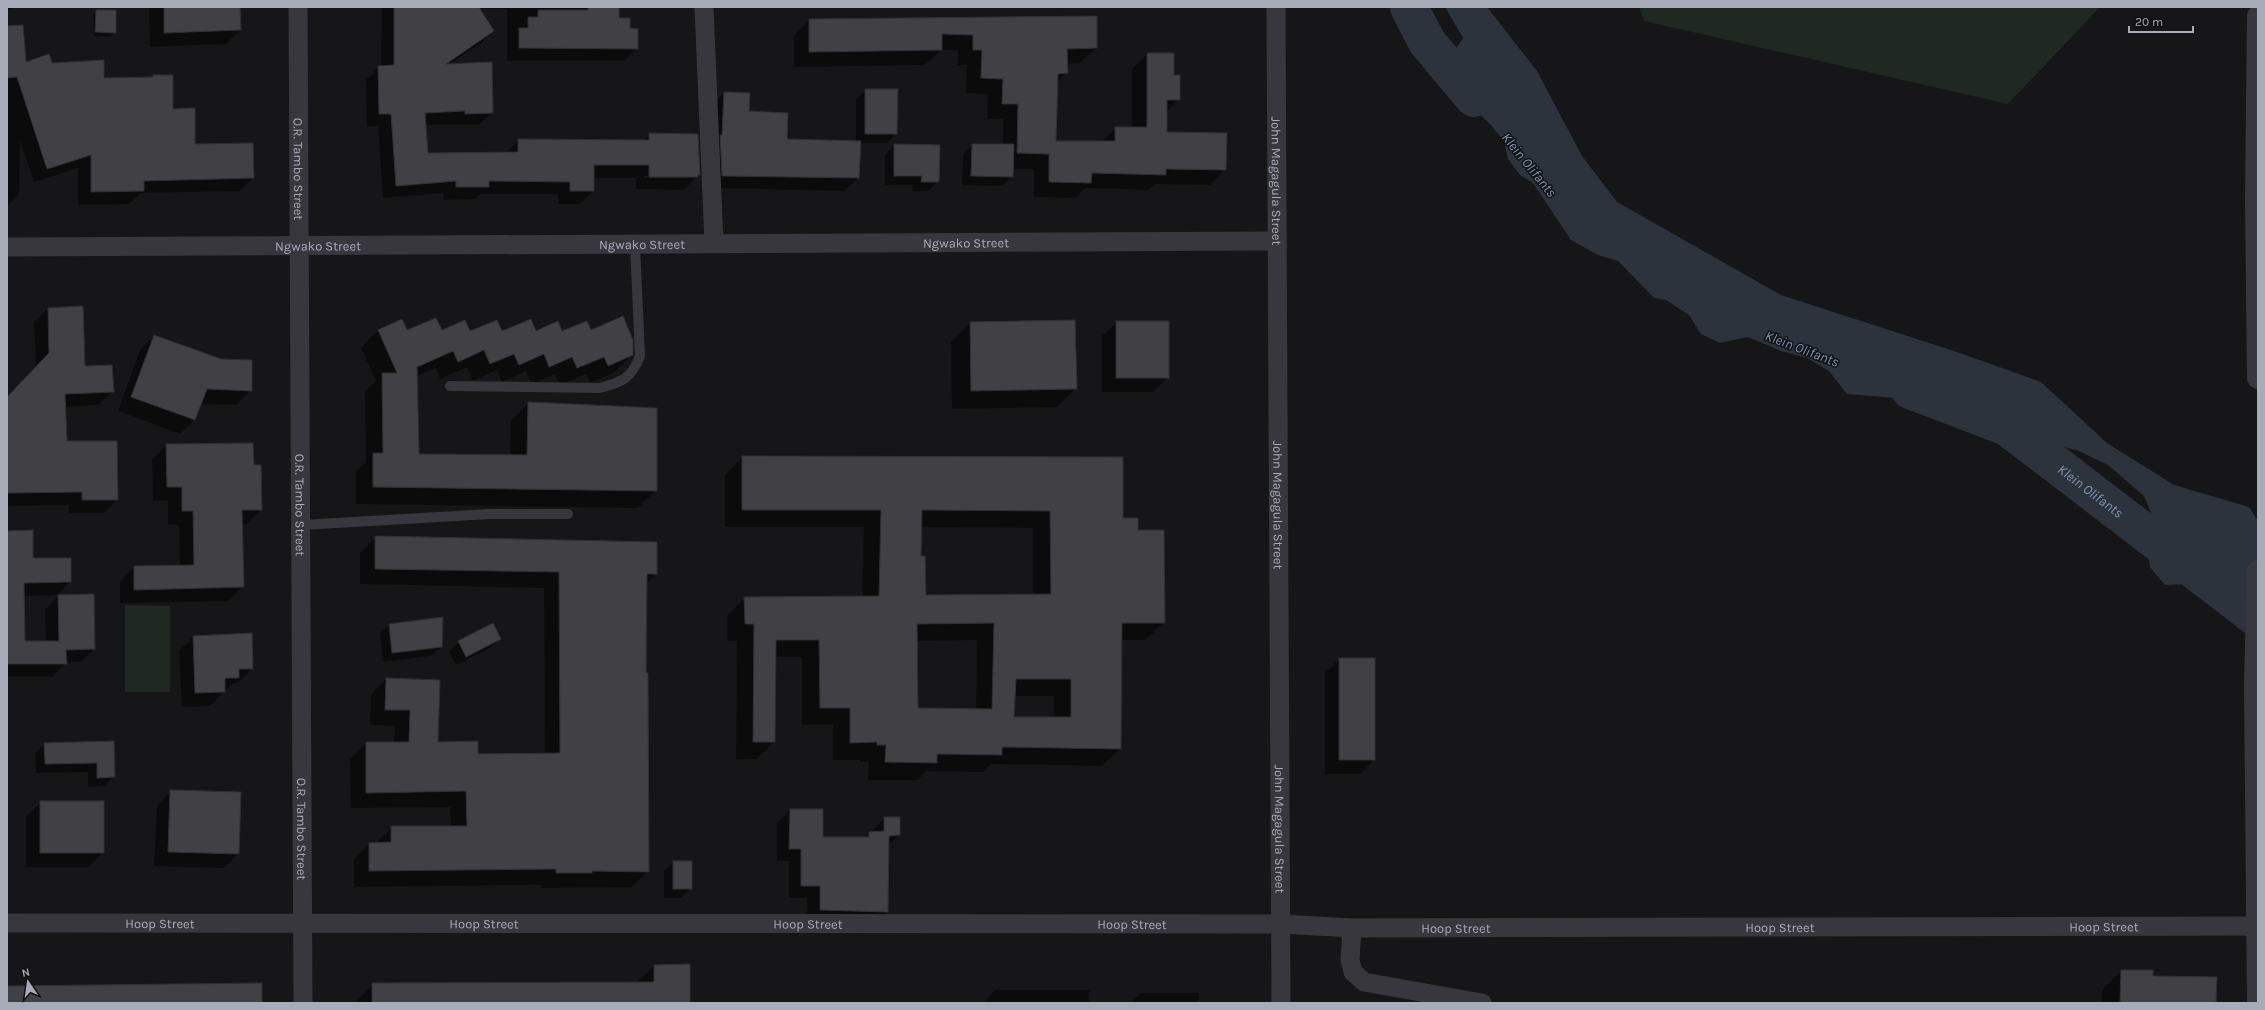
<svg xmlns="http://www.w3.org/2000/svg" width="2265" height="1010" font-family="Karla,sans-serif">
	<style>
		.green { fill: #202822 }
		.water { fill: #2c333c }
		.shadow { fill: #0007; fill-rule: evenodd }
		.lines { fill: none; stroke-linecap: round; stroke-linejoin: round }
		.river { stroke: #2c333c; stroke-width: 38 }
		.building { fill: #404045; stroke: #303034; fill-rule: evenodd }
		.service { stroke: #37373d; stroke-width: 10 }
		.minor { stroke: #37373d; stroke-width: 19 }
		.tertiary { stroke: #37373d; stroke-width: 22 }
		.labels { text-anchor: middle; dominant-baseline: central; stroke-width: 3; stroke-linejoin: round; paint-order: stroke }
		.street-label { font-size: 13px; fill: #a8abb8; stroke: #111113 }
		.water-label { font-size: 14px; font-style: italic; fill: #7f95b3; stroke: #111113 }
	</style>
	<rect width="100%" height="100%" fill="#161618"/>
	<g class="green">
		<path d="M 1639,7 L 2100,7 L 2008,104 L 1644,21 Z"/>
		<path d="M 125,605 L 170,606 L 170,692 L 125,692 Z"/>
	</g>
	<path class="water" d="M 1445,7 L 1487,7 L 1537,71 L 1582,156 L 1617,202 L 1781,295 L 1960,353 L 2041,382 L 2107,443 L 2174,485 L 2249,507 L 2258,521 L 2258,602 L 2219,574 L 2202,567 L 2192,584 L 2165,585 L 2150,567 L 2147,548 L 2155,523 L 2144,496 L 2108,465 L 2079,451 L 2046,442 L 2017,419 L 1897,398 L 1847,394 L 1829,371 L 1807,358 L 1781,351 L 1748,337 L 1720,343 L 1701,334 L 1689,315 L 1666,300 L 1654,298 L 1618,261 L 1598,255 L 1571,240 L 1533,183 L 1520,175 L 1508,159 L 1504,141 L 1491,125 L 1445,81 L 1438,65 L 1443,49 L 1456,49 L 1463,38 Z"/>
	<g class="shadow">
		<path d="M 7,7 L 24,7 L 7,9 Z"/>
		<path d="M 149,7 L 239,7 L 240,30 L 226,44 L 150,47 Z"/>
		<path d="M 382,7 L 618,7 L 618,19 L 629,29 L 637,48 L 624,61 L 507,61 L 507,9 L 479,9 L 493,31 L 480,44 L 449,64 L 492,113 L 479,125 L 425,125 L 427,154 L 506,153 L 518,140 L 643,141 L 650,134 L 699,174 L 684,190 L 636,189 L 636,178 L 593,178 L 593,191 L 580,204 L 558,204 L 558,194 L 481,194 L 476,199 L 443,200 L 443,193 L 383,198 L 378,126 L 367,127 L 366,80 L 379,67 L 381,67 ZM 644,176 L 687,176 L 687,178 L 644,178 Z"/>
		<path d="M 97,11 L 115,32 L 110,37 L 94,36 L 93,15 Z"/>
		<path d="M 1096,17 L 1096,48 L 1080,63 L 1067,64 L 1067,72 L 1056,83 L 1055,142 L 1101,142 L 1116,128 L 1132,128 L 1132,69 L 1147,54 L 1173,76 L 1179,99 L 1166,112 L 1166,133 L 1225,169 L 1210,185 L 1155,184 L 1149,190 L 1085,188 L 1075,198 L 1034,197 L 1034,169 L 1012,169 L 1012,176 L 1003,186 L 962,185 L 963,154 L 972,145 L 1003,145 L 1003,119 L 987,119 L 988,94 L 966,93 L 967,65 L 958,65 L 958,50 L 941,50 L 925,65 L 794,67 L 794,36 L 809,20 Z"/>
		<path d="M 7,27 L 25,64 L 51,64 L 103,79 L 151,78 L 153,76 L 194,145 L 253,178 L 240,191 L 140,193 L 129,204 L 78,205 L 78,168 L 34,182 L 20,141 L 19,195 L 7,206 Z"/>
		<path d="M 866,90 L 896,134 L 887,143 L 860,143 L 858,178 L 845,191 L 710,188 L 711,106 L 724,93 L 786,140 L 856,142 L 856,99 Z"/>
		<path d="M 894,145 L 938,181 L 929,191 L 912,191 L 913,185 L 885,185 L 885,155 Z"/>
		<path d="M 82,307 L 84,367 L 113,391 L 99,405 L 65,407 L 66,442 L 117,499 L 104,513 L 69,513 L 69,505 L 7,506 L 7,398 L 36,367 L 34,322 L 48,309 Z"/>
		<path d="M 1074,321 L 1076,388 L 1057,407 L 952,409 L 951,342 L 970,323 Z"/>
		<path d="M 1117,322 L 1168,377 L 1153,392 L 1102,392 L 1102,336 Z"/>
		<path d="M 378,330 L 470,333 L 590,331 L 632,354 L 615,372 L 590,383 L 586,374 L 560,385 L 555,374 L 532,384 L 526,371 L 502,382 L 497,370 L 473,381 L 467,367 L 440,379 L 436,368 L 416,376 L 418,455 L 510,456 L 511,421 L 528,403 L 656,409 L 656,490 L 638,508 L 356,504 L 356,471 L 366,462 L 365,391 L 376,381 L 361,348 Z"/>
		<path d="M 154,336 L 251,390 L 236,405 L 200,404 L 195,419 L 180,434 L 118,411 L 140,350 Z"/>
		<path d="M 166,445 L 253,466 L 261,509 L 247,524 L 241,524 L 243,586 L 229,601 L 120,603 L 120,582 L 134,567 L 180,566 L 179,525 L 168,525 L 168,501 L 153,501 L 152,460 Z"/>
		<path d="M 743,457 L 1122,519 L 1137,531 L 1164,622 L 1146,640 L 1121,640 L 1120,749 L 1102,766 L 991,764 L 983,772 L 926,771 L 918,780 L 868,780 L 869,762 L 860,762 L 860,760 L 833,760 L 833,725 L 802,725 L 802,657 L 775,657 L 774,742 L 757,759 L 736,759 L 737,641 L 727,641 L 727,616 L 745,598 L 862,597 L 864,527 L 725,527 L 725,475 ZM 921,527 L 1033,528 L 1033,595 L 925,596 L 920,557 ZM 977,640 L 976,710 L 917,709 L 916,641 ZM 1014,696 L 1054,696 L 1054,718 L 1013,718 Z"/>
		<path d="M 7,532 L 32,559 L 70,582 L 57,595 L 23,596 L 24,642 L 46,642 L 45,610 L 58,596 L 94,649 L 81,662 L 66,662 L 52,677 L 7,677 Z"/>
		<path d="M 376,537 L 656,574 L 646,584 L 645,674 L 648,871 L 632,887 L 541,888 L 541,885 L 354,887 L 354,859 L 369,844 L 376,843 L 392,827 L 451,827 L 450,807 L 351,808 L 350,759 L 366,743 L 394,743 L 395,726 L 370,725 L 371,695 L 386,679 L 437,743 L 477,755 L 545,754 L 544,588 L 360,584 L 360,553 Z"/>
		<path d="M 389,625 L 441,646 L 431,656 L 383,662 L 380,634 Z"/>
		<path d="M 193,637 L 252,669 L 238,683 L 233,683 L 210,706 L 182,707 L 179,651 Z"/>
		<path d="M 500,638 L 490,648 L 456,665 L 449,652 L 459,642 Z"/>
		<path d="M 1339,659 L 1374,760 L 1360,774 L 1325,774 L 1325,673 Z"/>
		<path d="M 113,742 L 114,777 L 104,786 L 88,787 L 88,772 L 36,773 L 35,753 L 45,744 Z"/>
		<path d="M 171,791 L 238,854 L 224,868 L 154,866 L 157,806 Z"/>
		<path d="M 41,802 L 103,802 L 103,853 L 88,867 L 26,867 L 26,817 Z"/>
		<path d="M 790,810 L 822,838 L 864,838 L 871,833 L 884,818 L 899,818 L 899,835 L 888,846 L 887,912 L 875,924 L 807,922 L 807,898 L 789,898 L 789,861 L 777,861 L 777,823 Z"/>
		<path d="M 674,862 L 691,888 L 681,898 L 664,898 L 664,871 Z"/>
		<path d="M 689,965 L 689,1003 L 355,1003 L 373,984 L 636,983 L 654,966 Z"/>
		<path d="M 2121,971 L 2152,977 L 2215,1003 L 2102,1003 L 2102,990 Z"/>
		<path d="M 995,990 L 1089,990 L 1089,1003 L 983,1003 Z"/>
		<path d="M 1141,993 L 1199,993 L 1199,1003 L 1131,1003 Z"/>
	</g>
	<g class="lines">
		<g class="river">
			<path d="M 1409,7 L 1427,42 L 1474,98"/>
			<path id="s1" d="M 1910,390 L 2007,427 L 2258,619"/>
		</g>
	</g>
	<g class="building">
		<path d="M 164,7 L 240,7 L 241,30 L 164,33 Z"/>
		<path d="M 394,7 L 479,7 L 494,31 L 446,64 L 492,62 L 493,113 L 465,114 L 465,111 L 425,113 L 428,153 L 518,152 L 518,139 L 649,140 L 649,133 L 698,134 L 700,175 L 698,175 L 698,177 L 649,177 L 649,165 L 594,165 L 594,191 L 570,191 L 570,182 L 489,181 L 489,187 L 456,187 L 456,181 L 396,186 L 391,114 L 379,114 L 378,66 L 394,65 Z"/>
		<path d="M 588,7 L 619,7 L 619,18 L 630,18 L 630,28 L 638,29 L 638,49 L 519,48 L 519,28 L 528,28 L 528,17 L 538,17 L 538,10 L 588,10 Z"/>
		<path d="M 96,10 L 116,10 L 116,33 L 95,32 Z"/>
		<path d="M 1097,16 L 1097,48 L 1067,49 L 1068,73 L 1058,74 L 1056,141 L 1115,141 L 1115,127 L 1147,127 L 1147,53 L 1174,53 L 1174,75 L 1180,75 L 1180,100 L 1167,100 L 1167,132 L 1227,133 L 1226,170 L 1166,169 L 1166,175 L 1092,173 L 1091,183 L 1049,182 L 1049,154 L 1017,153 L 1018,104 L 1002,104 L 1003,79 L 981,78 L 982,50 L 973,50 L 973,35 L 942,34 L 942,50 L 809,52 L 809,19 Z"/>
		<path d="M 23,25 L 26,62 L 49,54 L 52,63 L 104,60 L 104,78 L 153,77 L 153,75 L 173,75 L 173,109 L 195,108 L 195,144 L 253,143 L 254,178 L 144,181 L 144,191 L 91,192 L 91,155 L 47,169 L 17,77 L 7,78 L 7,26 Z"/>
		<path d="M 865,89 L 898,89 L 897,134 L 865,134 Z"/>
		<path d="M 724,92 L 750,93 L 749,111 L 788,113 L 787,139 L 861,141 L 859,178 L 722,176 L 720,135 L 722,135 Z"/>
		<path d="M 894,144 L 940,145 L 939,182 L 921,182 L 922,176 L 894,176 Z"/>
		<path d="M 972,144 L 1014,144 L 1013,177 L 971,176 Z"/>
		<path d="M 83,306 L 85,366 L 112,365 L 114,392 L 65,394 L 67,441 L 117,441 L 118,500 L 82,500 L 82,492 L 7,493 L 7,397 L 49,353 L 48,308 Z"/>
		<path d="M 623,316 L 633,340 L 633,355 L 608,366 L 604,357 L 577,368 L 572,357 L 549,367 L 544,354 L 519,365 L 514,354 L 490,364 L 484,350 L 458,362 L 453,351 L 417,367 L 419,454 L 527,455 L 528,402 L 657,408 L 657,491 L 373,487 L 373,453 L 383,453 L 382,373 L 397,373 L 378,330 L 402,319 L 407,330 L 436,318 L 442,330 L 465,320 L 470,331 L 497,320 L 502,331 L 531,319 L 536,331 L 558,321 L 562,331 L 587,321 L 591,330 Z"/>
		<path d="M 1075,320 L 1077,389 L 971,391 L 970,322 Z"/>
		<rect x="1116" y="321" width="53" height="57"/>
		<path d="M 154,335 L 221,359 L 252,360 L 252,391 L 207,389 L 195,420 L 131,397 Z"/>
		<path d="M 253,443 L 254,465 L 261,465 L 262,510 L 242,510 L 244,587 L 134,590 L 134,566 L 194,565 L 193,511 L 182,511 L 182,487 L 167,487 L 166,444 Z"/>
		<path d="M 742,456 L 1123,457 L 1123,518 L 1138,518 L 1138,530 L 1164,530 L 1165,623 L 1122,623 L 1121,749 L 1002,747 L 1002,755 L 937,754 L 937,763 L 885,762 L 886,745 L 877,745 L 877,742 L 850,743 L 850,708 L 820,708 L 819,640 L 776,640 L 775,742 L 753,742 L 754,624 L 745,624 L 744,597 L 879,596 L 881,510 L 742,510 ZM 922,510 L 1050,511 L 1051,594 L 926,595 L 925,556 L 921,556 ZM 994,623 L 992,709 L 918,708 L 917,624 ZM 1016,679 L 1071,679 L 1071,717 L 1014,717 Z"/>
		<path d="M 33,530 L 33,558 L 71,558 L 71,582 L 24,583 L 25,641 L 59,641 L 58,595 L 94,594 L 95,649 L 66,650 L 67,664 L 7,664 L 7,531 Z"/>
		<path d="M 375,536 L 657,542 L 657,574 L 647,574 L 646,673 L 648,673 L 649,872 L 592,871 L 592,873 L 556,873 L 556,869 L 369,871 L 369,843 L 391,842 L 391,826 L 467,826 L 466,791 L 366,793 L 366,742 L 409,742 L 410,710 L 385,710 L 386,678 L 440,680 L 438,742 L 478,741 L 478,754 L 560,753 L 559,572 L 375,569 Z"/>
		<path d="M 443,617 L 442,647 L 392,653 L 389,624 Z"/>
		<path d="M 493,623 L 501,639 L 466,657 L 458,641 Z"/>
		<path d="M 252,633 L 253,669 L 239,669 L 239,678 L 225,678 L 225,692 L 195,693 L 193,636 Z"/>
		<rect x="1339" y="658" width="36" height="102"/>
		<path d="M 114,741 L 115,777 L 97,778 L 97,763 L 45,764 L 44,743 Z"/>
		<path d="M 170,790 L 241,792 L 239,854 L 168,852 Z"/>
		<rect x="40" y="801" width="64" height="52"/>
		<path d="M 790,809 L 823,809 L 823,837 L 869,837 L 869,832 L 884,831 L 884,817 L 900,817 L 900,835 L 889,836 L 888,912 L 820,910 L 820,886 L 801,886 L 801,849 L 789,849 Z"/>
		<rect x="673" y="861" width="19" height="28"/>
		<path d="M 690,964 L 690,1003 L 372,1003 L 372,983 L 654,982 L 654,965 Z"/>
		<path d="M 2121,970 L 2153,970 L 2153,976 L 2217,977 L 2216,1003 L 2120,1003 Z"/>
		<path d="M 262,983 L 262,1003 L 7,1003 L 7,986 Z"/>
	</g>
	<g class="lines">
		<g class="service">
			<path d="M 450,386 L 600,388 C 622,382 631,379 640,356 L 635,245"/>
			<path d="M 302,525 L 490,514 L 568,514"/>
		</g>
		<g class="minor">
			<path id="s2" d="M 298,7 L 303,1003"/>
			<path d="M 704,7 L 714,243"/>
			<path id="s3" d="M 1276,7 L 1281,1003"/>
			<path id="s4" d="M 7,247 L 1276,241"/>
			<path id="s5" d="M 7,923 L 1281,924 L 1352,928 L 2257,926"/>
			<path d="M 1352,928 L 1350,960 L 1353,972 L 1364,982 L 1482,1003"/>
		</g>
		<g class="tertiary">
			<path d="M 2258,16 L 2256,199 L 2258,378"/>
			<path d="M 2258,1003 L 2255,685 L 2258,571"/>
		</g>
	</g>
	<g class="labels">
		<g class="street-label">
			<text stroke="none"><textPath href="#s2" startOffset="162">O.R. Tambo Street</textPath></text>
			<text stroke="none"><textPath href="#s3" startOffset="174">John Magagula Street</textPath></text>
			<text stroke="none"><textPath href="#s4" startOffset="959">Ngwako Street</textPath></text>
			<text stroke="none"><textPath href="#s4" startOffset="635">Ngwako Street</textPath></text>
			<text stroke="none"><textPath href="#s4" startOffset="311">Ngwako Street</textPath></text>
			<text stroke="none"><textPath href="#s2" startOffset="498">O.R. Tambo Street</textPath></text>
			<text stroke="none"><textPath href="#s3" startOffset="498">John Magagula Street</textPath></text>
			<text stroke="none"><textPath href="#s2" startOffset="822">O.R. Tambo Street</textPath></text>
			<text stroke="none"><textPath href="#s3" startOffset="822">John Magagula Street</textPath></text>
			<text stroke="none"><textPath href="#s5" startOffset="153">Hoop Street</textPath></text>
			<text stroke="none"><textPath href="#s5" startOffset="477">Hoop Street</textPath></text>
			<text stroke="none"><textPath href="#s5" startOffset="801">Hoop Street</textPath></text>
			<text stroke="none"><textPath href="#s5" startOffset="1125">Hoop Street</textPath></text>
			<text stroke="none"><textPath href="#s5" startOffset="2097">Hoop Street</textPath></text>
			<text stroke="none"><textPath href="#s5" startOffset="1449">Hoop Street</textPath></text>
			<text stroke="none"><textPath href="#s5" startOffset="1773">Hoop Street</textPath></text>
		</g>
		<g class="water-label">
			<text transform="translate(1529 165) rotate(51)">Klein Olifants</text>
			<text transform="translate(1802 349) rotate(21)">Klein Olifants</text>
			<text stroke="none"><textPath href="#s1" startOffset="209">Klein Olifants</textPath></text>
		</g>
	</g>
	<rect width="2265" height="1010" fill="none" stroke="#a8abb8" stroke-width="16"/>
	<g transform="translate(28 982) rotate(347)" stroke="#111113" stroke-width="3" paint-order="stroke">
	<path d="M0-3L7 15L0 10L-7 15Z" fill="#a8abb8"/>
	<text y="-6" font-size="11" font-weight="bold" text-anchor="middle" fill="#a8abb8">N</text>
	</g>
	<path d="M2129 26v6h64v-6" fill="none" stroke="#a8abb8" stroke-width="2"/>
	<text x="2135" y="26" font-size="12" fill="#a8abb8" stroke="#111113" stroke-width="3" paint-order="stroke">20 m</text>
</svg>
